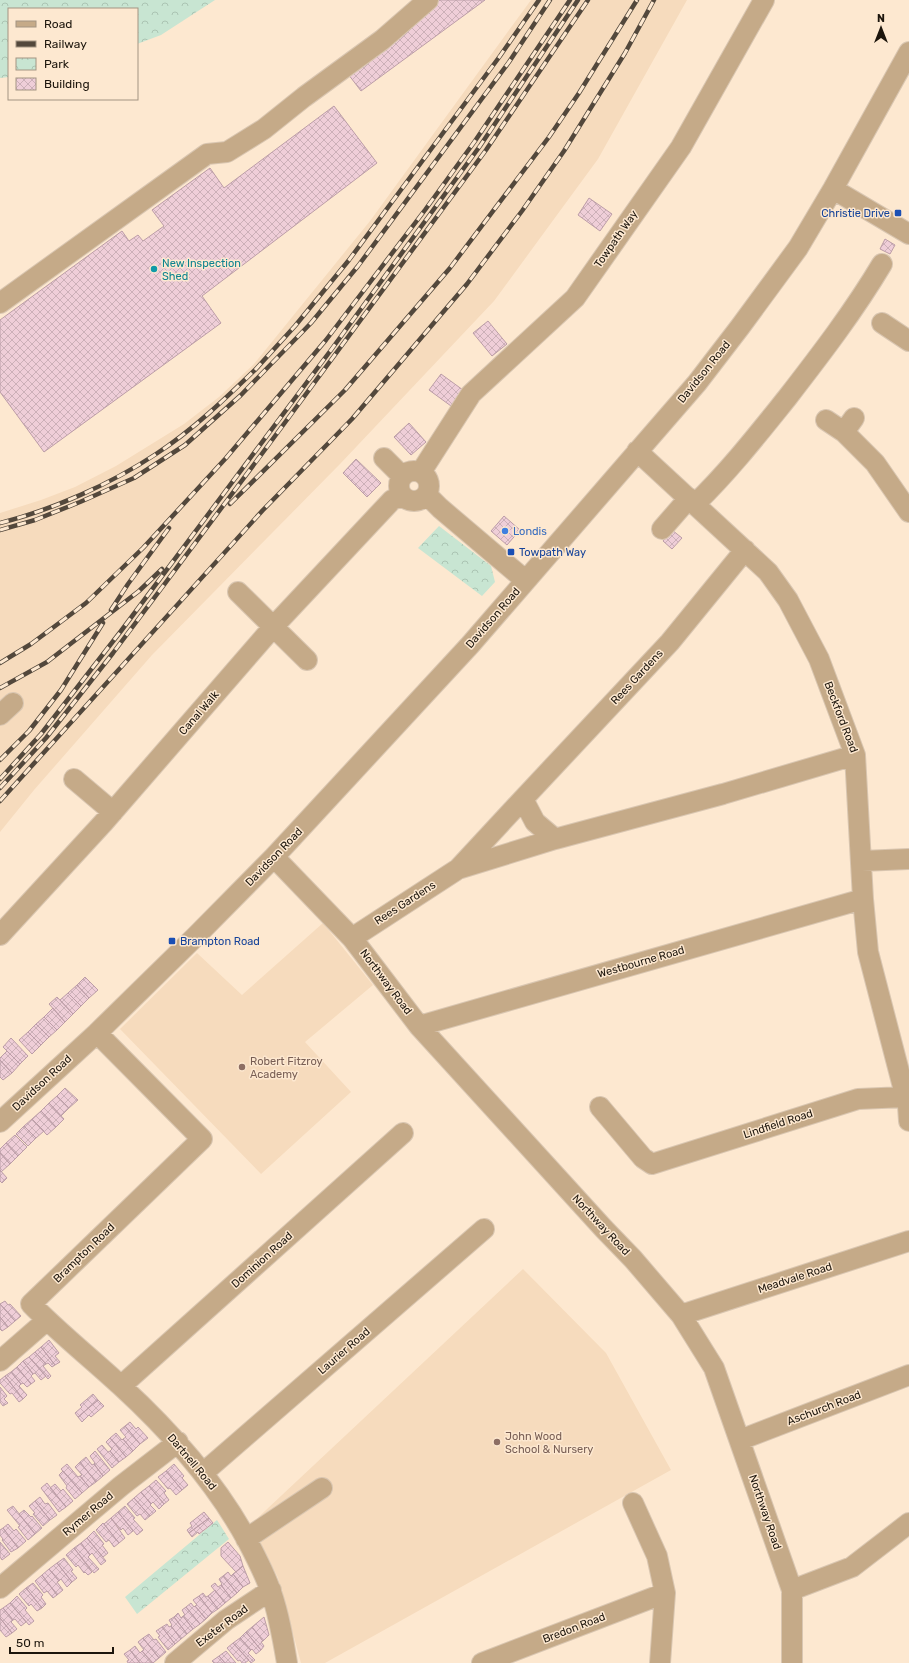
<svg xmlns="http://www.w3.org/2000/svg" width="909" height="1663" font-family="Rubik,sans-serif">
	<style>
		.built { fill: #f6dbbd }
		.park { fill: url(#park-crowns) }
		.building { fill: url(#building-cross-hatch); stroke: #bc9da7 }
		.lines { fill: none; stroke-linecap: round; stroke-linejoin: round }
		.minor-casing { stroke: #d9c6b1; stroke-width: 22 }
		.minor { stroke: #c5aa88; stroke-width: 20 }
		.rail-casing { stroke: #53483c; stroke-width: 4.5 }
		.rail { stroke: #fde8d0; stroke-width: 3; stroke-dasharray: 9; stroke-linecap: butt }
		.transit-dot { fill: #1a4fb4; stroke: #fde8d0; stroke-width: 1.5 }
		.culture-dot { fill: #0f9aa8; stroke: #fde8d0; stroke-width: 1.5 }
		.shop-dot { fill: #3f7fe0; stroke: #fde8d0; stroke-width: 1.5 }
		.education-dot { fill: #8d6e63; stroke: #fde8d0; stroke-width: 1.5 }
		.labels { text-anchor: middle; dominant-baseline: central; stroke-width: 3; stroke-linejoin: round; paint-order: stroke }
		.transit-label { font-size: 11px; fill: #164399; stroke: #fde8d0; text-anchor: start }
		.street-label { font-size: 11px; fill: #1c150c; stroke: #fde8d0 }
		.culture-label { font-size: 11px; fill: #0d838f; stroke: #fde8d0; text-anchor: start }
		.shop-label { font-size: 11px; fill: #366cbe; stroke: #fde8d0; text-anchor: start }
		.education-label { font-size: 11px; fill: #785e54; stroke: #fde8d0; text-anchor: start }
	</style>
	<defs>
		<pattern id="park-crowns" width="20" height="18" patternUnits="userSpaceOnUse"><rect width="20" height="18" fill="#c8e5d2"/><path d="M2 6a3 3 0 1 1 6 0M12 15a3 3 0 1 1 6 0" fill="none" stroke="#abc4b3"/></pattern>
		<pattern id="building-cross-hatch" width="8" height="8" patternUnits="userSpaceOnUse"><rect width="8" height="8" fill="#efced8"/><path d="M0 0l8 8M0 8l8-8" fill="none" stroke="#ccb0b8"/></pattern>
	</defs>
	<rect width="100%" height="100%" fill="#fde8d0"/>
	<path class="built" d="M531 0H687L598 159 494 301 340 464 152 655 34 790 0 832V513L41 500 75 487 116 466 184 424 219 397 254 364 370 221Z
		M323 923 373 985 305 1042 351 1092 261 1174 120 1029 197 953 242 995Z
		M523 1269 606 1353 671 1470 325 1663H301L278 1578 251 1524Z"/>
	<path class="park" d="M0 0H215L161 35 137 44V9H9V77L0 78Z
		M439 526 491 566 495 582 482 596 418 548Z
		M217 1520 229 1539 137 1614 125 1597Z"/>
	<path class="building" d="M439 0H485L361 91 345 70 382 40Z
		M334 106 377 163 202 296 221 323 44 452 0 392V320L122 231 129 241 138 235 143 241 164 226 152 210 210 168 224 188Z
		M589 198 612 214 600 231 578 215Z
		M885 239 895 245 890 254 880 249Z
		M488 321 507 344 492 356 473 333Z
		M441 374 463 390 451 406 429 390Z
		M409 423 426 442 411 455 394 437Z
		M356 459 381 483 367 497 343 473Z
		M504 516 520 530 507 545 491 531Z
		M672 530 682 538 672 549 663 541Z
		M85 977 98 990 89 998 77 985Z
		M77 985 89 998 81 1006 68 993Z
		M68 993 81 1006 73 1014 60 1000Z
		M57 997 73 1014 65 1022 49 1004Z
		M53 1008 65 1022 57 1030 44 1017Z
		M44 1017 57 1030 49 1037 36 1024Z
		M36 1024 49 1037 41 1045 28 1032Z
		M28 1032 41 1045 32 1054 19 1040Z
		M11 1038 28 1056 20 1064 3 1047Z
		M7 1051 20 1064 12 1073 0 1060V1058Z
		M0 1060 12 1073 3 1080 0 1077Z
		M65 1088 78 1100 69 1108 57 1096Z
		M57 1096 69 1108 61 1116 49 1103Z
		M49 1103 64 1119 56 1127 41 1111Z
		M41 1111 56 1127 47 1135 32 1119Z
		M32 1119 44 1131 36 1138 24 1126Z
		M24 1126 36 1138 28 1146 16 1134Z
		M15 1135 27 1147 18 1156 6 1143Z
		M6 1143 18 1156 10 1164 0 1153V1149Z
		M0 1153 10 1164 1 1172 0 1170Z
		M0 1170 7 1178 2 1183 0 1181Z
		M5 1301 8 1305 10 1304 21 1316 15 1321 0 1304Z
		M0 1304 15 1321 8 1327 0 1317Z
		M0 1317 8 1327 2 1331 0 1329Z
		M49 1340 59 1353 55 1356 60 1362 55 1365 41 1347Z
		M41 1347 55 1365 52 1367 48 1363 46 1364 35 1352Z
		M35 1352 46 1364 43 1366 51 1376 48 1379 29 1357Z
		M29 1357 46 1376 41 1380 35 1373 33 1374 23 1361Z
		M23 1361 33 1374 31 1376 35 1381 31 1384 17 1367Z
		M17 1367 31 1384 27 1387 23 1383 21 1384 11 1372Z
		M11 1372 21 1384 19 1386 27 1395 23 1399 5 1376Z
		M5 1376 23 1399 19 1402 12 1393 10 1394 0 1383V1380Z
		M0 1387 7 1396 4 1399 8 1403 3 1406 0 1402Z
		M93 1394 98 1400 78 1417 75 1413 82 1407 80 1405Z
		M98 1400 104 1406 91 1417 89 1415 82 1422 78 1417Z
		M130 1422 136 1429 138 1427 148 1438 140 1444 125 1426Z
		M125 1426 140 1444 133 1451 123 1439 126 1437 120 1430Z
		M116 1433 122 1440 123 1439 133 1451 126 1457 110 1438Z
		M110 1438 126 1457 119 1462 110 1451 112 1449 106 1442Z
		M102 1445 108 1452 110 1451 119 1462 112 1468 97 1449Z
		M95 1451 110 1470 103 1476 94 1464 95 1463 90 1456Z
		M86 1457 92 1465 94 1464 103 1476 96 1482 80 1462Z
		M80 1462 96 1482 89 1487 80 1476 82 1475 75 1467Z
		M67 1464 78 1477 80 1476 89 1487 82 1493 61 1469Z
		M174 1464 184 1476 182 1478 188 1485 182 1490 166 1471Z
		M63 1471 82 1493 75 1499 66 1488 67 1486 59 1475Z
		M166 1471 182 1490 176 1495 170 1488 168 1489 158 1477Z
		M156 1480 166 1491 164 1493 169 1500 164 1504 149 1486Z
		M47 1483 66 1507 59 1512 41 1488Z
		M55 1484 61 1491 63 1489 73 1501 66 1507 50 1488Z
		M149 1486 164 1504 159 1509 153 1502 151 1504 141 1492Z
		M141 1492 151 1504 150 1505 156 1511 150 1516 134 1498Z
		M40 1497 45 1504 48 1503 57 1515 50 1520 35 1501Z
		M134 1498 150 1516 145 1520 140 1514 137 1516 127 1504Z
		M35 1501 50 1520 43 1526 33 1514 35 1513 29 1506Z
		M13 1506 35 1534 28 1540 18 1527 20 1526 7 1510Z
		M125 1506 135 1518 133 1519 143 1530 137 1535 118 1512Z
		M24 1510 31 1517 32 1516 42 1528 35 1534 19 1514Z
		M118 1512 133 1531 128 1535 123 1528 121 1530 111 1518Z
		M204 1512 209 1518 189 1533 187 1530 192 1526 190 1523Z
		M111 1518 125 1538 119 1543 104 1524Z
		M209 1518 213 1523 199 1534 198 1532 192 1537 189 1533Z
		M103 1523 119 1543 114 1547 109 1540 106 1542 96 1530Z
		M8 1524 14 1531 16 1529 26 1541 18 1548 3 1528Z
		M3 1528 18 1548 11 1552 2 1540 3 1539 0 1535V1530Z
		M94 1531 104 1544 102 1545 108 1553 103 1557 87 1538Z
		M87 1538 106 1561 101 1565 92 1553 90 1555 81 1543Z
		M0 1542 10 1554 2 1560 0 1557Z
		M228 1542 240 1556 243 1566 236 1572 221 1556V1548Z
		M81 1543 90 1555 88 1557 99 1569 94 1573 74 1548Z
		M74 1548 92 1572 88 1575 85 1572 84 1573 78 1565 76 1567 66 1555Z
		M64 1558 73 1570 71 1571 77 1578 72 1582 57 1563Z
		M57 1563 72 1582 67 1587 61 1579 59 1581 49 1569Z
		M243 1566 250 1583 243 1587 233 1574Z
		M49 1569 59 1581 57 1582 63 1590 57 1595 42 1575Z
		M228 1572 231 1576 233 1574 243 1587 237 1593 223 1576Z
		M42 1575 57 1595 53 1598 47 1591 44 1593 35 1581Z
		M223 1576 237 1593 231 1598 221 1585 222 1584 219 1579Z
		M33 1583 43 1595 41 1597 46 1604 42 1608 26 1588Z
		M215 1583 218 1587 221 1585 231 1598 225 1603 211 1586Z
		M26 1588 42 1608 37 1611 31 1604 29 1606 19 1594Z
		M215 1590 225 1603 218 1609 208 1596Z
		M203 1593 206 1597 208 1596 218 1609 212 1613 199 1596Z
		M17 1596 27 1608 25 1610 34 1621 29 1625 10 1603Z
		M199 1596 212 1613 206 1619 195 1606 197 1605 193 1600Z
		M10 1603 26 1622 21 1626 15 1619 13 1620 3 1608Z
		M191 1603 194 1607 195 1606 206 1619 200 1624 186 1607Z
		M186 1607 200 1624 193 1629 183 1616 185 1615 182 1610Z
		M3 1608 13 1620 11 1622 17 1629 12 1633 0 1618V1610Z
		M178 1613 181 1618 183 1616 193 1629 187 1634 174 1617Z
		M174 1617 187 1634 181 1639 171 1626 172 1625 169 1620Z
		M264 1617 269 1635 263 1641 252 1627Z
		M0 1618 12 1633 6 1637 0 1630Z
		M167 1624 169 1627 171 1626 181 1639 175 1644 162 1627Z
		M162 1627 175 1644 168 1650 158 1637 160 1636 156 1631Z
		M252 1627 263 1641 261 1642 264 1646 261 1650 246 1632Z
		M246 1632 261 1650 256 1654 252 1649 251 1650 240 1638Z
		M149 1634 154 1640 156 1639 166 1652 159 1658 143 1638Z
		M143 1638 159 1658 153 1663 142 1651 144 1650 138 1642Z
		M240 1638 251 1650 248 1653 255 1660 251 1663 233 1643Z
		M233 1643 249 1660 245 1663H242L240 1660 238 1661 227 1648Z
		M135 1646 140 1653 142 1651 152 1663H140L130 1650Z
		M130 1650 140 1663H128L127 1661 129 1660 124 1654Z
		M226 1651 236 1663H225L219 1656Z
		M219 1656 225 1663H214L212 1661Z"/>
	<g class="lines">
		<defs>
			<path id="minor" d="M833 189 909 234
				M0 303 207 154 227 152 264 129 304 97 382 40 428 0
				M882 323 909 341
				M854 418 844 432 875 463 909 512
				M826 420 844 432
				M637 451 768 572 788 600 819 659 855 755 863 899 868 952 908 1106 909 1121
				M384 458 402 476
				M399 486a15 15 0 1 1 30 0a15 15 0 1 1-30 0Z
				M421 472 471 394 575 298 681 147 764 0
				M427 495 440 508 525 580
				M695 504C729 471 758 434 787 398 821 354 854 311 882 264
				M662 529 689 498
				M238 592 307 660
				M0 715 13 703
				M74 779 113 812
				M523 799 670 642 745 550
				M555 839 535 822 523 799 458 869 555 839 723 794 855 755
				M274 857 352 938 419 1026 604 1229 633 1259 681 1315 714 1368 792 1590V1663
				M862 861 909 859
				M0 935 104 822 274 626 392 500 402 496
				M352 938 458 869
				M419 1026 863 899
				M97 1033 202 1139 31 1304C59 1333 91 1358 121 1386 170 1431 215 1481 247 1540 256 1557 265 1574 271 1592 279 1615 283 1639 287 1663
				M600 1107 643 1158 652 1164 858 1099 905 1097
				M0 1122 97 1033 196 936 274 857 470 645 697 383 740 327 798 248 833 189 909 52
				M681 1315 909 1241
				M0 1361 47 1320
				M121 1386 403 1133
				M740 1440 909 1375
				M203 1473 484 1229
				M633 1503 657 1556 665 1593 660 1663
				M246 1539 322 1488
				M0 1588 121 1486 178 1442
				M792 1590 852 1567 909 1523
				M175 1663 226 1620 271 1590
				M482 1663 665 1593"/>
		</defs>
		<use href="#minor" class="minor-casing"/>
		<use href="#minor" class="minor"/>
		<defs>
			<path id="rail" d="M255 370 295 326 349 260 500 56 539 0
				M230 504 345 390 450 268 549 137 579 93 637 0
				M0 523C52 510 111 484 156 454 193 430 226 398 258 367
				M0 530 35 520 80 502 134 478 185 445 241 395 311 323 358 266 509 62 550 0
				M111 610 128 584 169 528
				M0 663 31 644 86 603 143 548 226 458 326 340 425 210 475 141 570 0
				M0 688 47 662 139 591 162 569
				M0 760 29 731 61 690 103 623
				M0 779 41 734 121 631 331 350 480 146 578 0
				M0 788 46 738 113 653 261 455 486 150 588 0
				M0 801 263 510 352 419 467 284 522 211 564 151 625 53 654 0"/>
		</defs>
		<use href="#rail" class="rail-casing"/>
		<use href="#rail" class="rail"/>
	</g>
	<g class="transit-dot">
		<rect x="894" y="209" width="8" height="8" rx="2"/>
		<rect x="507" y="548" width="8" height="8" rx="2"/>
		<rect x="168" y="937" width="8" height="8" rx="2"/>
	</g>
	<circle class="culture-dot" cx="154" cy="269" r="4"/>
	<circle class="shop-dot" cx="505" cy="531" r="4"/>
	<g class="education-dot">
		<circle cx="242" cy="1067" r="4"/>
		<circle cx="497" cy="1442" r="4"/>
	</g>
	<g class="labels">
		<g class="transit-label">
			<text x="890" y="213" text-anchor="end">Christie Drive</text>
			<text x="519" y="552">Towpath Way</text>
			<text x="180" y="941">Brampton Road</text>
		</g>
		<g class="street-label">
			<text transform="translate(616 239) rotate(-55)">Towpath Way</text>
			<text transform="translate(704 372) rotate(-51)">Davidson Road</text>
			<text transform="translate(493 618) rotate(-49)">Davidson Road</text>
			<text transform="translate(637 677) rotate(-47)">Rees Gardens</text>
			<text transform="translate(199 713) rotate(-49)">Canal Walk</text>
			<text transform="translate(841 717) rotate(69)">Beckford Road</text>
			<text transform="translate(274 857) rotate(-46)">Davidson Road</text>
			<text transform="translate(405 903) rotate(-33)">Rees Gardens</text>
			<text transform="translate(641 962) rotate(-16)">Westbourne Road</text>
			<text transform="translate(386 982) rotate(53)">Northway Road</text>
			<text transform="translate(42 1083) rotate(-43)">Davidson Road</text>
			<text transform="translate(778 1124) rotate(-18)">Lindfield Road</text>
			<text transform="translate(601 1225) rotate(47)">Northway Road</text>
			<text transform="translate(84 1253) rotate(-44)">Brampton Road</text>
			<text transform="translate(262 1260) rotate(-42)">Dominion Road</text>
			<text transform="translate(795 1278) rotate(-18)">Meadvale Road</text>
			<text transform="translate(344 1351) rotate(-41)">Laurier Road</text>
			<text transform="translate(824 1408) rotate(-21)">Aschurch Road</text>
			<text transform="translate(192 1462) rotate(50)">Dartnell Road</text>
			<text transform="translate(765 1512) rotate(71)">Northway Road</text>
			<text transform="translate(88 1514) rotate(-40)">Rymer Road</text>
			<text transform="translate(222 1626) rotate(-37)">Exeter Road</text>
			<text transform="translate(574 1628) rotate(-21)">Bredon Road</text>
		</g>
		<g class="culture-label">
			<text x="162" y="263">New Inspection<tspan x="162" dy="13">Shed</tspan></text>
		</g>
		<g class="shop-label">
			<text x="513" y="531">Londis</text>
		</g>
		<g class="education-label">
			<text x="250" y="1061">Robert Fitzroy<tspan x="250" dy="13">Academy</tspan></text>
			<text x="505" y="1436">John Wood<tspan x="505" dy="13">School &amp; Nursery</tspan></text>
		</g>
	</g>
	<rect x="8" y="8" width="130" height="92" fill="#fde8d0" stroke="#a39482"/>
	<rect x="16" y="21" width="20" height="6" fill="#c5aa88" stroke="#a39482"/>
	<text x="44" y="28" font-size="12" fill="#1c150c">Road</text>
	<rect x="16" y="41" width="20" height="6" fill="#53483c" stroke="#a39482"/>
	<text x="44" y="48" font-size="12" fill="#1c150c">Railway</text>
	<rect x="16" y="58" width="20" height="12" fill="url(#park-crowns)" stroke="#a39482"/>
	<text x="44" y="68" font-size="12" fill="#1c150c">Park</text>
	<rect x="16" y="78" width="20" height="12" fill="url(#building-cross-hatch)" stroke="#a39482"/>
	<text x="44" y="88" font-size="12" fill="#1c150c">Building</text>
	<g transform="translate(881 28)" stroke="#fde8d0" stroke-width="3" paint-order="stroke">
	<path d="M0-3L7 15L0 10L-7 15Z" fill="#1c150c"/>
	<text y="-6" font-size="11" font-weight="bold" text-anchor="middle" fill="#1c150c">N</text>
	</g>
	<path d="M10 1647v6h103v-6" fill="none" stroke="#1c150c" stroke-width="2"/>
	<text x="16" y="1647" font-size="12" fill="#1c150c" stroke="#fde8d0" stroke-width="3" paint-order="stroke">50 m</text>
</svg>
